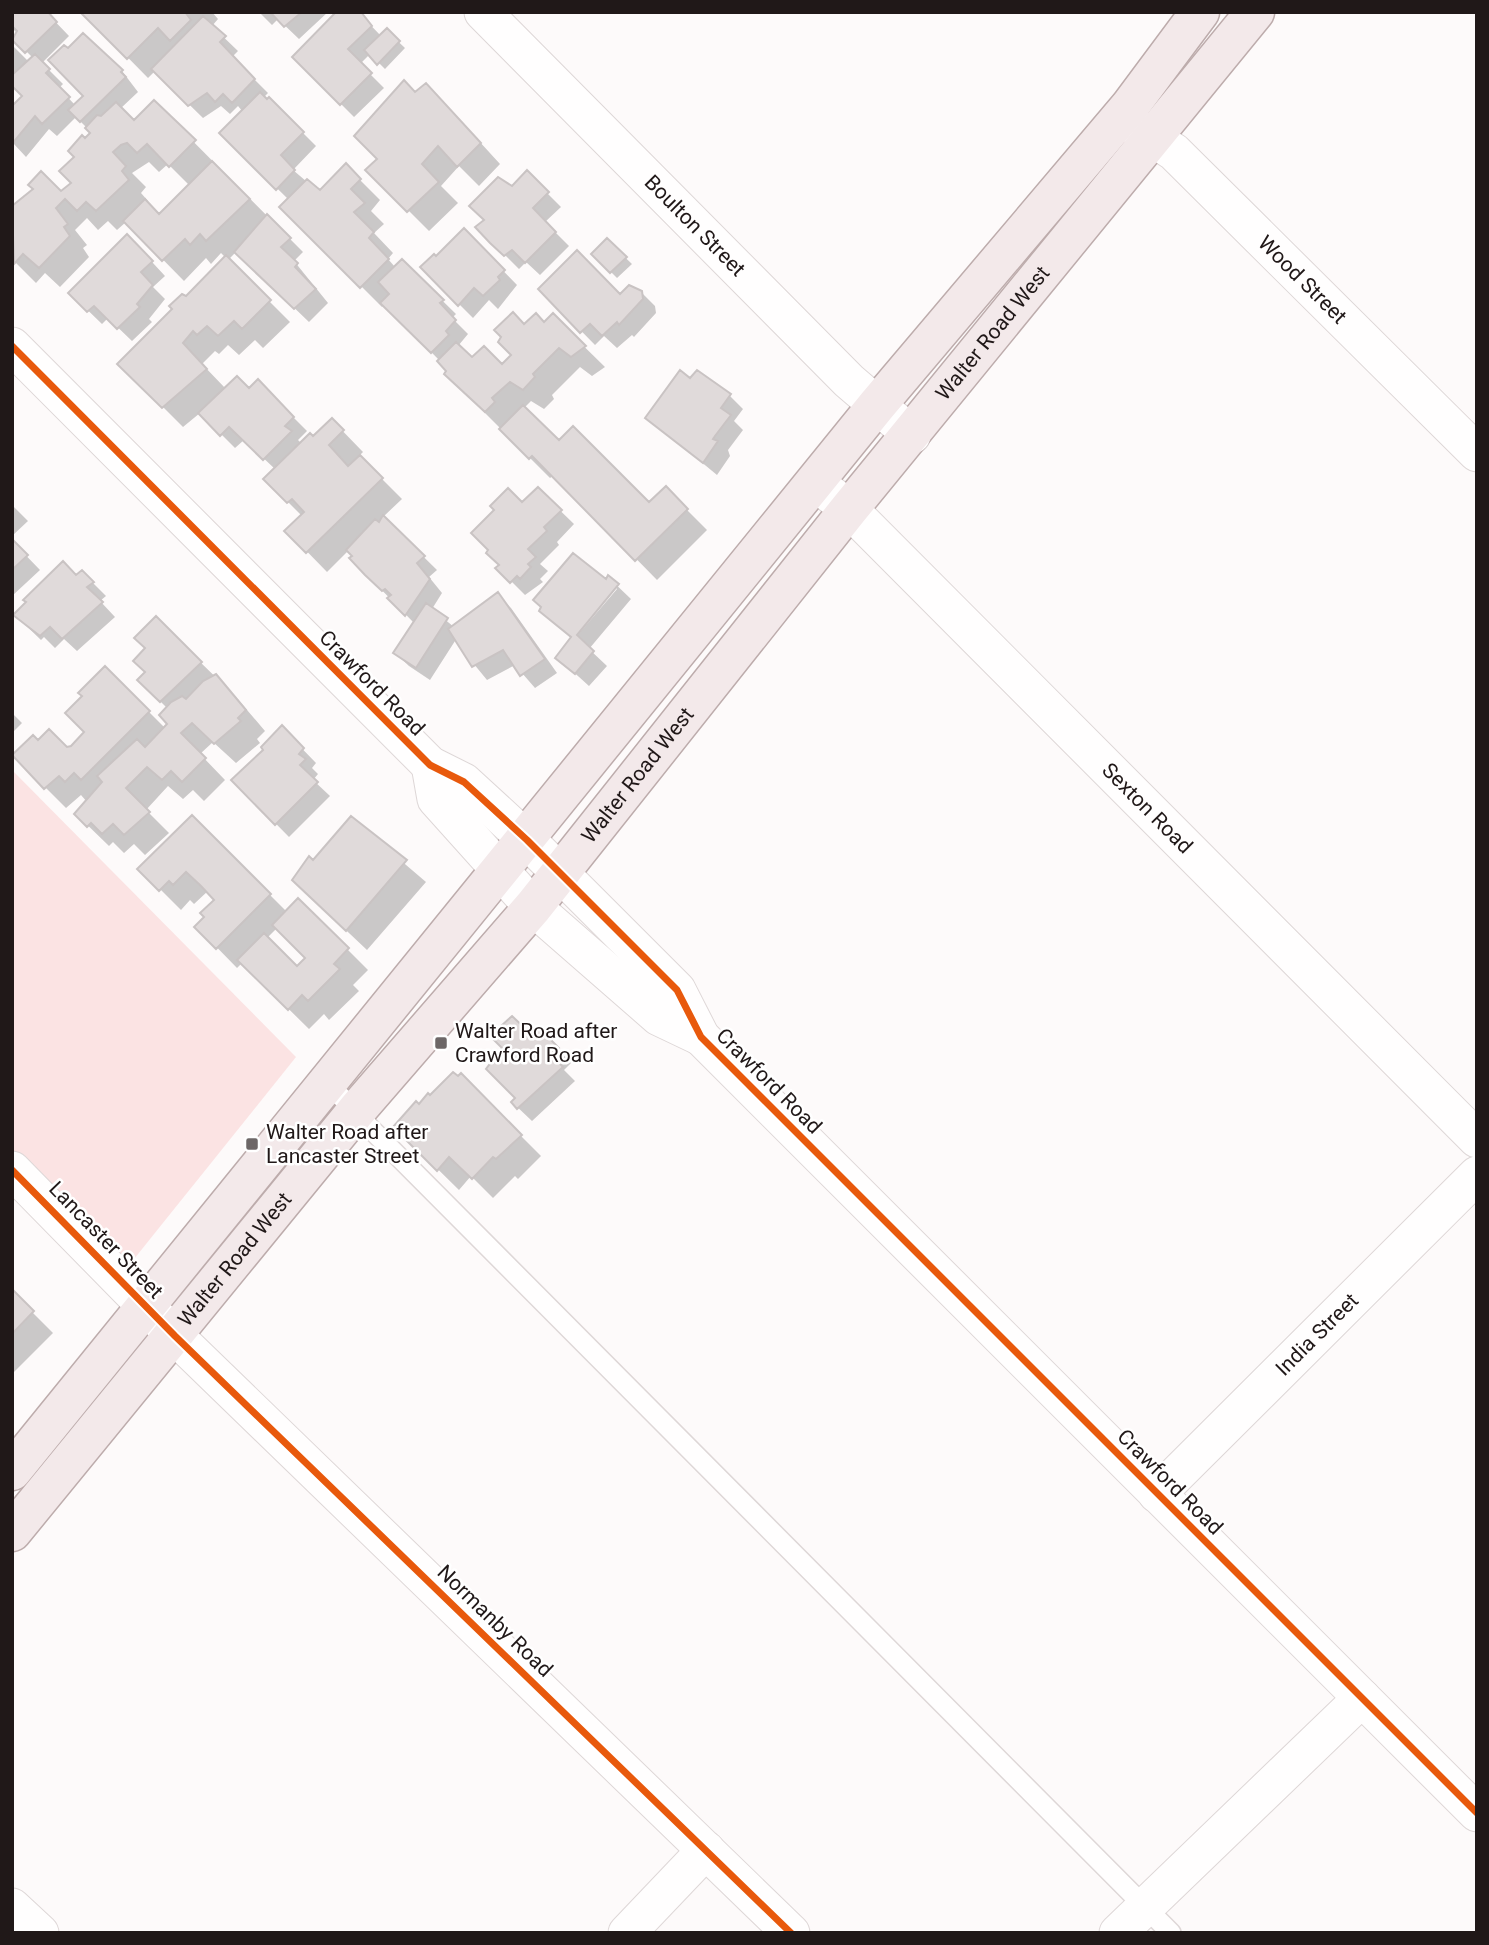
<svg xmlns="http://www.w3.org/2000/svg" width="1489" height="1945" font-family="Roboto,sans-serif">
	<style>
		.green { fill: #fbe3e3 }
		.shadow { fill: #0003; fill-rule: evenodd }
		.building { fill: #e0dada; stroke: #c9c3c3; stroke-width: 2 }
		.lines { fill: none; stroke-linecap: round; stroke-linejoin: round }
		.lane-casing { stroke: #ded7d7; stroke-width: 22 }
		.street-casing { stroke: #ded7d7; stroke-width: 39 }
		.primary-casing { stroke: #bdacac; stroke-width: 41 }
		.lane { stroke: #fffefe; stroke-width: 19 }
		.street { stroke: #fffefe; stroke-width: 37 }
		.primary { stroke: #f3e9ea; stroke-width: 38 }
		.cycleway-casing { stroke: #fff; stroke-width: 11 }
		.cycleway { stroke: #e8590c; stroke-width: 7 }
		.poi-dot { fill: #6d6767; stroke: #fff; stroke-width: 2.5 }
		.labels { text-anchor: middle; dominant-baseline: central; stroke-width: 5; stroke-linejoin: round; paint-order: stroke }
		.street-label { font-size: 21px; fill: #201818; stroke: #fff }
		.poi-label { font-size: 21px; fill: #201818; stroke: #fff; text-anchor: start }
	</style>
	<rect width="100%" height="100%" fill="#fdfafa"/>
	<path class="green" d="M12 770 296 1057 118 1279 12 1170Z"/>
	<path class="shadow" d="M12 12H46L69 36 42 63 63 84 59 88 75 105 122 71 138 92 120 109 134 122 154 102 303 252 294 261 328 303 309 322 236 252 228 260 290 322 263 348 255 340 239 355 228 345 219 354 215 351 202 364 226 389 249 391 258 382 307 431 298 440 301 443 313 438 332 420 363 452 359 456 402 499 383 517 437 570 429 577 442 593 432 609 454 627 497 595 511 608 557 673 535 688 515 665 487 680 455 641 430 680 409 666 395 653 415 624 366 574 349 550 327 572 287 531 302 516 265 479 275 469 244 440 235 448 200 413 183 427 120 364 225 257 221 253 211 264 206 258 184 281 126 222 117 230 108 221 98 230 87 218 75 230 87 245 83 248 89 257 60 287 45 273 36 283 12 259 15 243 12 240V210L61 194 74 183 76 157 92 133 76 117 57 136 49 129 26 157 13 143 12 108 25 96 12 83V45L29 62 33 58 13 38 17 33 12 28ZM149 162 159 172 168 164 190 186 159 216 146 203 148 201 141 193 146 187 132 173Z
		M83 12H212L218 19 212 26 238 51 232 57 268 93 263 98 266 101 269 99 316 146 293 170 320 193 346 166 380 200 371 211 384 224 374 233 393 253 388 259 395 267 402 261 456 314 452 318 468 334 458 346 472 360 502 366 513 355 524 326 544 324 553 316 605 367 592 376 580 367 552 395 554 399 544 409 531 401 524 408 559 442 649 505 666 489 707 530 657 580 554 475 550 478 467 395 440 361 384 304 382 307 282 207 289 200 221 133 243 112 238 106 230 114 221 106 203 118 155 71 148 78Z
		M259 12H328L299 39 278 19 272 25Z
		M358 12 381 36 387 31 405 48 385 69 370 54 360 64 384 88 354 117 294 57Z
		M446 105 500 164 479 186 459 166 441 186 458 203 429 231 368 170Z
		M527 173 561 207 545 222 569 246 540 275 526 262 519 269 492 242 486 220Z
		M464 231 517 285 498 309 489 300 473 318 422 267 436 258Z
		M607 240 632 264 617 278 593 254Z
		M141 250 165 276 153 287 165 299 149 319 152 322 132 341 108 318 102 324 70 293Z
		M540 289 620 296 641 292 655 306 656 313 634 337 632 335 617 348 604 336 595 345Z
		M690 380 729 395 743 409 734 421 743 430 728 450 730 456 717 475 648 418Z
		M538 489 574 524 557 542 559 545 540 564 548 571 540 579 543 582 525 595 498 568 522 505Z
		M12 505 28 521 12 536Z
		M12 541 40 570 12 596Z
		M82 572 106 596 100 601 115 617 77 651 64 639 55 648 44 637 41 640 15 615Z
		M609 578 631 599 589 649 607 666 589 686 558 658 617 589 615 586 571 638 541 610Z
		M156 619 236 697 265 731 257 739 260 743 236 763 213 742 200 754 225 780 204 801 193 790 183 799 168 786 146 810 169 833 145 855 134 844 124 853 113 842 109 846 76 814 87 802 81 795 66 808 14 756 38 742 67 749 86 732 84 696 105 668 165 728 170 724 167 708 139 680 147 672V648Z
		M12 713 22 723 12 733Z
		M282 728 316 763 312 768 318 774 313 780 330 796 289 837 233 780 266 750Z
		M192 817 287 912 298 900 368 970 353 985 359 991 329 1020 324 1014 309 1029 242 963 237 968 197 927 216 900 208 891 194 904 190 900 181 910 140 869ZM277 928 307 958 297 968 267 938Z
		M351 818 426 882 367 950 314 900 313 862Z
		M532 1038 553 1044 571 1063 564 1070 575 1081 532 1121 513 1103 517 1099Z
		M461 1076 541 1156 518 1179 515 1176 493 1198 471 1176 459 1190 395 1127Z
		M12 1292 53 1333 12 1374Z"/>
	<path class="building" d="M12 12H48L57 22 25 53 12 40 17 31 12 26Z
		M80 12H185L191 20 170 41 158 28 127 59Z
		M270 12H302L284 27Z
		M336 12H361L372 26 348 49 372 73 340 105 292 57Z
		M203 16 226 36 220 42 255 79 232 103 223 94 215 102 207 93 188 106 151 69Z
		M387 28 400 41 377 65 364 50Z
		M83 33 123 70 121 72 126 77 80 122 68 110 83 96 48 60 64 45 68 48Z
		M35 54 50 69 46 73 70 97 42 124 35 116 12 144V106L22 96 12 86V75Z
		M404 80 415 92 426 83 481 143 457 167 438 146 422 164 439 182 407 212 365 170 377 159 354 136Z
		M260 92 267 99 269 97 304 132 281 155 295 170 276 190 219 133Z
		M154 100 196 140 169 167 147 144 137 153 127 143 121 145 113 152 126 166 122 171 129 180 96 211 86 202 77 211 65 199 56 208 68 224 64 227 70 236 39 268 23 254 14 264 12 206 33 189 28 185 41 171 61 191 71 183 59 171 74 157 68 151 82 135 85 138 90 133 85 128 97 115 101 116 116 102 134 120Z
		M212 161 250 199 206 241 200 234 190 245 185 239 162 261 123 221 145 199 159 214Z
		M346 163 361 179 351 189 365 203 354 212 374 232 369 238 389 259 360 288 279 207 307 179 320 190Z
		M527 170 549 192 533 208 556 232 525 263 512 250 504 256 490 243 475 227 484 220 469 206 498 177 512 186Z
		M267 214 291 238 281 247 298 263 295 267 316 289 294 309 234 252Z
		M464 228 505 270 498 277 500 280 483 296 474 288 458 306 420 267 434 254 436 256Z
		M127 234 153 261 141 272 153 285 137 304 140 307 117 329 94 306 87 312 68 293Z
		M607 238 627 257 610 273 591 254Z
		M577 250 620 294 629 285 642 291 643 299 619 325 617 322 602 336 590 324 580 333 538 289Z
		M226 255 271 300 242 329 234 321 218 336 207 326 197 335 193 331 183 343 207 369 162 408 117 364 172 309 169 306 182 294 186 296Z
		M402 259 444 300 440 303 456 320 446 331 449 335 431 353 380 303 389 294 378 282Z
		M513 312 524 324 536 313 544 322 553 313 586 346 571 357 559 348 533 374 535 377 523 390 510 382 492 398 495 402 485 412 444 374 446 371 437 361 456 342 472 357 484 346 502 364 511 355 498 342 501 337 494 330Z
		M680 370 690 378 697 370 731 394 721 408 731 415 715 436 713 439 718 441 703 463 645 418Z
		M237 376 249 388 258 379 294 417 285 426 292 431 263 460 229 427 220 436 198 413Z
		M523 405 559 440 573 426 649 502 666 486 688 509 635 561 532 456 529 459 499 429Z
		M332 418 344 430 329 445 348 466 360 455 383 478 306 553 284 531 304 512 292 499 287 503 263 479 310 433 313 436Z
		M538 487 562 510 544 527 547 531 528 549 536 557 528 564 531 567 520 579 517 576 510 583 495 568 499 565 486 553 488 550 471 533 494 510 490 506 508 488 522 502Z
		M383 515 425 556 417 563 430 579 405 616 387 598 391 595 385 589 382 591 365 575 349 558 352 556 346 550 375 519 379 522Z
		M12 539 28 555 12 570Z
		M573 553 606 579 608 575 619 584 577 635 594 651 575 674 555 658 571 637 539 611 541 607 533 600Z
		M63 561 76 575 82 570 94 582 87 587 103 602 62 639 50 627 40 636 13 615 26 602 23 600Z
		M498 592 545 659 520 676 503 650 472 667 448 629Z
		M426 603 448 618 416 668 393 653Z
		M156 616 202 662 160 702 137 680 145 672 133 661 145 648 134 638Z
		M105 666 150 711 81 780 74 773 65 782 59 776 44 789 12 755 33 735 38 740 49 729 67 747 71 746 84 732 65 713 82 696 78 693Z
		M216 674 246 710 238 718 241 721 214 744 192 723 181 733 206 758 182 782 171 771 162 780 147 767 126 788 150 812 124 835 113 824 102 834 91 823 87 827 74 814 102 782 97 776 137 739 145 747 167 724 159 715 171 702 182 696 186 699 203 681Z
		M282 725 304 748 299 754 306 759 300 765 318 782 275 825 231 780 263 750 261 747Z
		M192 815 271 894 216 949 194 927 204 917 200 913 214 900 201 886 186 872 173 885 169 881 159 891 137 869Z
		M351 816 407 860 346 931 292 880 309 856 313 860Z
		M298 898 349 948 334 964 340 969 308 1001 302 995 288 1010 237 960 264 933 297 966 305 958 272 925Z
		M512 1016 532 1035 539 1028 559 1048 552 1056 563 1067 517 1109 511 1102 515 1098 486 1069 502 1048 490 1036Z
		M453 1072 458 1076 461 1073 522 1135 496 1159 493 1157 472 1179 449 1157 437 1171 393 1127 416 1101 419 1104 428 1093 430 1095Z
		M12 1289 34 1311 12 1334Z"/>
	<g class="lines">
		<defs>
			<path id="lane" d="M328 1086 357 1110 369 1127 1171 1933"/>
			<g id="street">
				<path id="s1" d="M483 12 849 381 912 435"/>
				<path id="s2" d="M1128 122 1174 152 1477 453"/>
				<path d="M12 346 430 765 464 782 527 840 677 990 701 1037 1477 1813"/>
				<path id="s3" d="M815 482 849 509 1477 1139"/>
				<path d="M430 765 436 799 533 907 659 1017 701 1037"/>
				<path d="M12 1170 175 1336 791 1933"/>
				<path id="s4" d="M1157 1494 1477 1175"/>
				<path d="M12 1907 40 1933"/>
				<path d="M627 1933 706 1850"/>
				<path d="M1118 1933 1362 1698"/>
			</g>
			<g id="primary">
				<path d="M12 1471 877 405 1130 106 1200 12"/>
				<path id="s5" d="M12 1532 357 1110 533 907 849 509 1255 12"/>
			</g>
		</defs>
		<use href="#lane" class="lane-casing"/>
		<use href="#street" class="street-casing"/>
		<use href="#primary" class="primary-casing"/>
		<use href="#lane" class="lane"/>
		<use href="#street" class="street"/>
		<use href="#primary" class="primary"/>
		<defs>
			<path id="cycleway" d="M12 346 430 765 464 782 527 840 677 990 701 1037 1477 1813
				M12 1170 175 1336 791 1933"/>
		</defs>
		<use href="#cycleway" class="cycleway-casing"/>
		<use href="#cycleway" class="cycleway"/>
	</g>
	<g class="poi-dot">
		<rect x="434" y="1036" width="14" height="14" rx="3.5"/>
		<rect x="245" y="1137" width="14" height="14" rx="3.5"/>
	</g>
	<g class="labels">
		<g class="street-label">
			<text stroke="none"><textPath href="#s1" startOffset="301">Boulton Street</textPath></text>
			<text stroke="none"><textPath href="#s2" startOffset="236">Wood Street</textPath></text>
			<text stroke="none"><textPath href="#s5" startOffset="1549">Walter Road West</textPath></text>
			<text transform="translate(372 683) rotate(45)">Crawford Road</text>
			<text stroke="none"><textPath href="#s5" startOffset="982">Walter Road West</textPath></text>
			<text stroke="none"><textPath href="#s3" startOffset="466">Sexton Road</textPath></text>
			<text transform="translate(769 1081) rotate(45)">Crawford Road</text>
			<text transform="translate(106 1240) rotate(46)">Lancaster Street</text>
			<text stroke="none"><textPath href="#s5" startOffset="352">Walter Road West</textPath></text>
			<text stroke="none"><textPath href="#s4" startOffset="226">India Street</textPath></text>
			<text transform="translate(1170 1482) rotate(45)">Crawford Road</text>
			<text transform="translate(495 1621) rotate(44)">Normanby Road</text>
		</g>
		<g class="poi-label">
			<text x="455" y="1031">Walter Road after<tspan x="455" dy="24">Crawford Road</tspan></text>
			<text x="266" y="1132">Walter Road after<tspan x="266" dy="24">Lancaster Street</tspan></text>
		</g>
	</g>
	<rect width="1489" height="1945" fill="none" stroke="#201818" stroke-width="28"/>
</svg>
